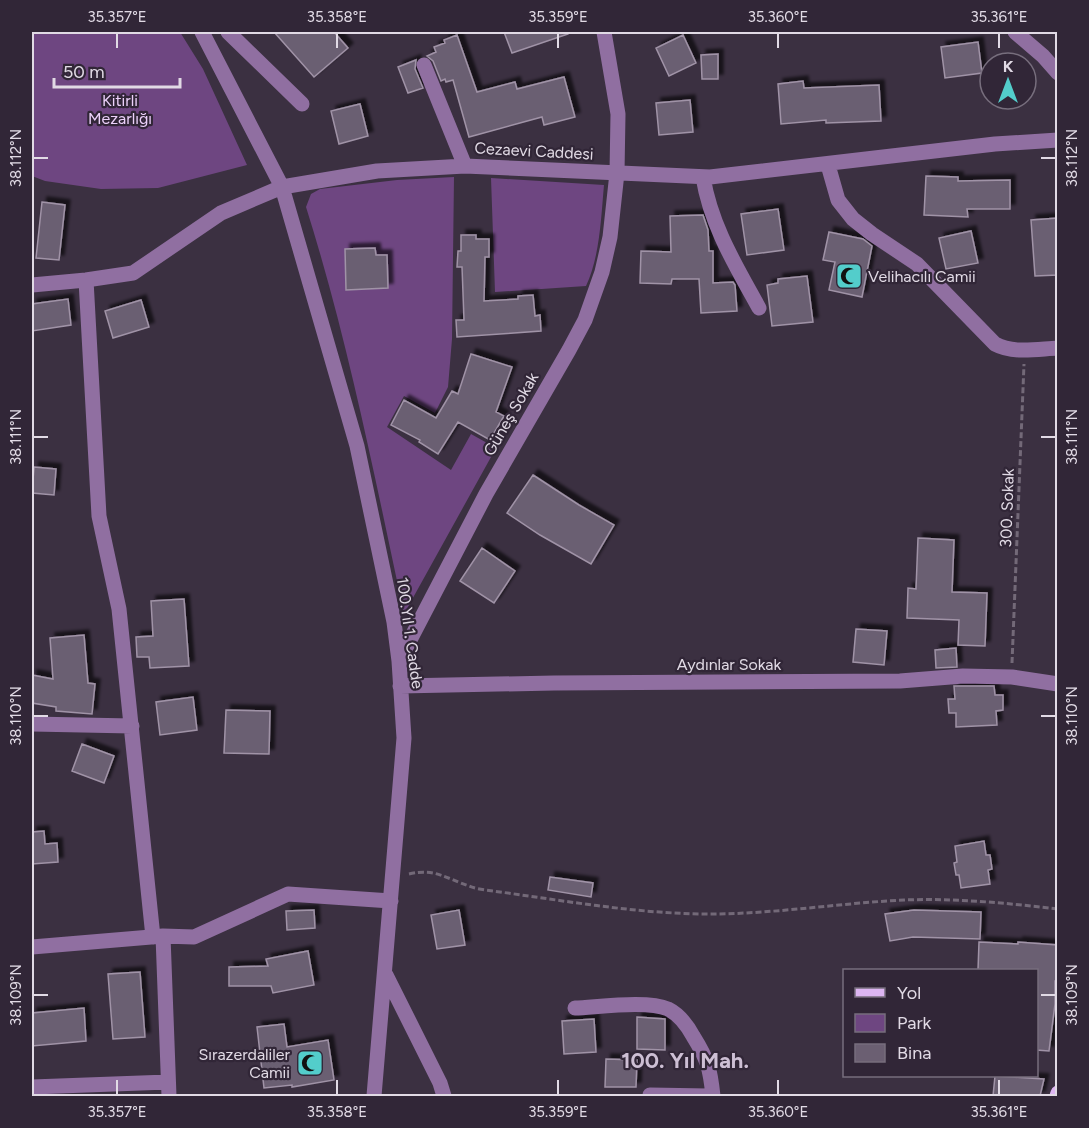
<svg xmlns="http://www.w3.org/2000/svg" width="1089" height="1128" font-family="Figtree,sans-serif">
	<style>
		.green { fill: #6e4681 }
		.building { fill: #6b5f72; stroke: #a093a7; stroke-width: 1.5; filter: url(#shadow) }
		.lines { fill: none; stroke-linecap: round; stroke-linejoin: round }
		.path { stroke: #736978; stroke-width: 3; stroke-dasharray: 6 3; stroke-linecap: butt }
		.minor { stroke: #906fa1; stroke-width: 15 }
		.major { stroke: #ddb5f2; stroke-width: 15 }
		.ticks { fill: none; stroke: #e1dae5; stroke-width: 2 }
		.labels { text-anchor: middle; dominant-baseline: central; stroke-width: 4.5; stroke-linejoin: round; paint-order: stroke }
		.park-label { font-size: 16px; fill: #ecd1fa; stroke: #312637 }
		.street-label { font-size: 16px; fill: #e1dae5; stroke: #312637 }
		.poi-label { font-size: 16px; fill: #e1dae5; stroke: #312637; text-anchor: start }
		.district-label { font-size: 22px; font-weight: bold; fill: #cdbfd4; stroke: #312637 }
		.neatline { fill: none; stroke: #e1dae5; stroke-width: 2 }
		.ticks-label { font-size: 15px; text-anchor: middle; fill: #e1dae5 }
	</style>
	<defs>
		<filter id="shadow"><feDropShadow dx="5" dy="-5" stdDeviation="1.5" flood-color="#0009"/></filter>
	</defs>
	<rect width="100%" height="100%" fill="#3b3041"/>
	<path class="green" d="M32 32H180L203 69 247 165 158 188 101 189 45 181 32 176Z
		M454 177 452 339 448 387 435 413 404 396 387 427 451 470 471 434 496 448 404 614C375 478 348 340 306 207L311 194 320 189 397 180Z
		M491 178 604 185C601 218 600 256 586 286L495 292Z"/>
	<path class="building" d="M274 32H334L348 48 314 77Z
		M504 32H568V34L512 53Z
		M457 35 477 92 515 82 517 89 564 77 575 117 544 125 542 117 469 137 453 80 446 82 445 79 441 81 433 61 427 56 436 52 434 47 445 43 444 40Z
		M683 35 696 63 669 76 656 48Z
		M978 42 982 73 945 78 941 47Z
		M718 54V79H702L701 55Z
		M416 60 415 69 423 88 408 93 398 67Z
		M803 81 804 88 879 85 881 121 826 123V120L781 124 778 84Z
		M690 100 693 132 659 135 656 103Z
		M360 104 368 136 339 144 331 111Z
		M926 176 958 177V181L1010 180V209H967L968 217 924 215Z
		M42 202 65 205 59 260 36 258Z
		M778 209 784 250 747 255 741 214Z
		M703 215 708 230 709 251H713V283L733 282 735 285 737 311 701 313 699 279H672L671 284 640 283 641 251 671 252 670 216Z
		M1058 218V275L1035 276 1031 220Z
		M971 231 978 263 946 269 939 238Z
		M829 232 863 239 872 246 862 297 829 290 835 262 823 260Z
		M461 235H476V239H489V257H485L484 301 518 299V296L533 295 535 316 540 315 541 331 457 337 456 320H464L462 267H457L458 251H461Z
		M375 248 376 255H387L388 288 346 290 345 249Z
		M807 276 813 322 772 326 767 285 778 283V279Z
		M68 299 71 325 32 331V304Z
		M141 300 149 327 113 338 105 311Z
		M471 354 512 367 496 412 504 416 490 440 458 422 438 454 419 442 420 440 391 425 404 400 436 418 452 391 458 394Z
		M34 467 56 469 54 495 32 493Z
		M533 475 579 505 614 525 591 564 540 535 507 513Z
		M918 538 954 540 952 592 987 593 985 646 958 645 959 620 907 618 908 588 916 589Z
		M482 548 515 571 494 603 460 581Z
		M184 599 189 666 150 668 149 657H137L136 637 153 636 151 601Z
		M856 629 887 631 884 665 853 662Z
		M84 635 88 683 95 684 92 714 56 711V707L32 703V675L53 679 50 638Z
		M956 648 957 667 936 668 935 650Z
		M954 686H994L995 695H1003V710L996 711 997 725 956 727V713H949L948 699H955Z
		M193 697 197 730 160 735 156 702Z
		M226 710 270 711 269 754 224 753Z
		M82 744 114 756 104 783 72 771Z
		M44 831 45 844 57 843 58 862 32 864V832Z
		M984 841 986 855H990L992 869 988 870 990 884 961 888 959 875H956L954 863 957 862 955 846Z
		M550 877 593 883 591 897 548 890Z
		M314 910 315 928 287 930 286 911Z
		M459 910 465 945 437 949 431 915Z
		M914 910 981 912 980 939 913 937 890 941 885 914Z
		M979 942 1018 944V942L1058 945V981H1055V1004L1049 1051 1036 1050V970H978Z
		M308 951 314 985 273 993 271 986H229V967L268 966 266 959Z
		M140 972 145 1037 113 1039 108 974Z
		M84 1008 86 1041 32 1046V1013Z
		M637 1017 665 1019V1050L637 1049Z
		M594 1019 596 1052 564 1054 562 1021Z
		M284 1024 287 1047 328 1040 334 1080 292 1087V1085L264 1088 257 1027Z
		M606 1059 637 1060 636 1087H605Z
		M995 1076 1044 1079 1040 1096H993Z"/>
	<g class="lines">
		<path class="path" d="M1012 663 1024 364
			M409 874C435 868 445 878 469 886 476 889 485 890 493 891 567 901 643 915 718 914 780 913 842 903 904 900 955 898 1006 903 1058 909"/>
		<path class="minor" d="M202 32 282 187 357 446 394 622 399 661 404 738 374 1096
			M228 32 302 104
			M1015 32 1043 56 1058 73
			M424 65 465 166
			M828 165 838 200 853 219 872 234 917 264 995 344C1014 354 1037 349 1058 348
			M703 177C711 226 736 266 759 308
			M86 280 99 516 119 609 153 937
			M32 285 86 280 133 273 221 213 282 187 377 171 465 166 710 177 995 144 1058 140
			M399 661 486 494 569 350 585 320 602 272 610 237 617 173 618 114 604 32
			M400 686 554 683 900 681 963 676 1012 677 1058 684
			M32 724 132 726
			M163 936 169 1096
			M32 947 163 936 194 937 288 894 391 901
			M386 975 440 1083 444 1096
			M575 1008C599 1007 648 1000 668 1009 680 1015 687 1025 693 1036 708 1060 710 1068 713 1096
			M32 1087 168 1082
			M650 1095 708 1096"/>
		<path class="major" d="M1057 1096 1058 1093"/>
	</g>
	<path class="ticks" d="M117 33V48M337 33V48M558 33V48M778 33V48M999 33V48M33 158H48M1041 158H1056M33 437H48M1041 437H1056M33 716H48M1041 716H1056M33 995H48M1041 995H1056M117 1080V1095M337 1080V1095M558 1080V1095M778 1080V1095M999 1080V1095"/>
	<defs>
		<symbol id="mosque-square" viewBox="-11 -11 22 22"><rect x="-9" y="-9" width="18" height="18" rx="4" fill="#53cdcb" stroke="#312637"/><path d="M3.5-4.9A6 6 0 1 0 3.5 4.9A5 5 0 1 1 3.5-4.9Z" fill="#111"/></symbol>
	</defs>
	<g fill-rule="evenodd">
		<use href="#mosque-square" x="834" y="261" width="30" height="30"/>
		<use href="#mosque-square" x="295" y="1048" width="30" height="30"/>
	</g>
	<g class="labels">
		<g class="park-label">
			<text x="120" y="100">Kitirli<tspan x="120" dy="18">Mezarlığı</tspan></text>
		</g>
		<g class="street-label">
			<text transform="translate(534 151) rotate(3)">Cezaevi Caddesi</text>
			<text transform="translate(511 414) rotate(-60)">Güneş Sokak</text>
			<text transform="translate(1007 508) rotate(-88)">300. Sokak</text>
			<text transform="translate(410 633) rotate(82)">100.Yıl 1. Cadde</text>
			<text x="729" y="664">Aydınlar Sokak</text>
		</g>
		<g class="poi-label">
			<text x="868" y="276">Velihacılı Camii</text>
			<text x="290" y="1054" text-anchor="end">Sırazerdaliler<tspan x="290" dy="18">Camii</tspan></text>
		</g>
		<g class="district-label">
			<text x="685" y="1060">100. Yıl Mah.</text>
		</g>
	</g>
	<rect width="1089" height="1128" fill="none" stroke="#312637" stroke-width="66"/>
	<rect x="843" y="969" width="195" height="108" fill="#312637" stroke="#776e7d" stroke-width="1.5"/>
	<rect x="855" y="988" width="30" height="9" fill="#ddb5f2" stroke="#776e7d" stroke-width="1.5"/>
	<text x="897" y="999" font-size="18" fill="#e1dae5">Yol</text>
	<rect x="855" y="1014" width="30" height="18" fill="#6e4681" stroke="#776e7d" stroke-width="1.5"/>
	<text x="897" y="1029" font-size="18" fill="#e1dae5">Park</text>
	<rect x="855" y="1044" width="30" height="18" fill="#6b5f72" stroke="#776e7d" stroke-width="1.5"/>
	<text x="897" y="1059" font-size="18" fill="#e1dae5">Bina</text>
	<g transform="translate(1008 81)"><circle r="28" fill="#312637" stroke="#776e7d" stroke-width="1.5"/>
	<path d="M0-4.5L10 22L0 15L-10 22Z" fill="#53cdcb"/>
	<text y="-9" font-size="16" font-weight="bold" text-anchor="middle" fill="#e1dae5">K</text>
	</g>
	<path d="M54 78v9h126v-9" fill="none" stroke="#e1dae5" stroke-width="3"/>
	<text x="63" y="78" font-size="18" fill="#e1dae5" stroke="#312637" stroke-width="4.5" paint-order="stroke">50 m</text>
	<rect x="33" y="33" width="1023" height="1062" class="neatline"/>
	<g class="ticks-label">
		<text x="117" y="22">35.357°E</text>
		<text x="337" y="22">35.358°E</text>
		<text x="558" y="22">35.359°E</text>
		<text x="778" y="22">35.360°E</text>
		<text x="999" y="22">35.361°E</text>
		<text transform="translate(16 158) rotate(-90)" y="5">38.112°N</text>
		<text transform="translate(1072 158) rotate(-90)" y="5">38.112°N</text>
		<text transform="translate(16 437) rotate(-90)" y="5">38.111°N</text>
		<text transform="translate(1072 437) rotate(-90)" y="5">38.111°N</text>
		<text transform="translate(16 716) rotate(-90)" y="5">38.110°N</text>
		<text transform="translate(1072 716) rotate(-90)" y="5">38.110°N</text>
		<text transform="translate(16 995) rotate(-90)" y="5">38.109°N</text>
		<text transform="translate(1072 995) rotate(-90)" y="5">38.109°N</text>
		<text x="117" y="1117">35.357°E</text>
		<text x="337" y="1117">35.358°E</text>
		<text x="558" y="1117">35.359°E</text>
		<text x="778" y="1117">35.360°E</text>
		<text x="999" y="1117">35.361°E</text>
	</g>
</svg>
